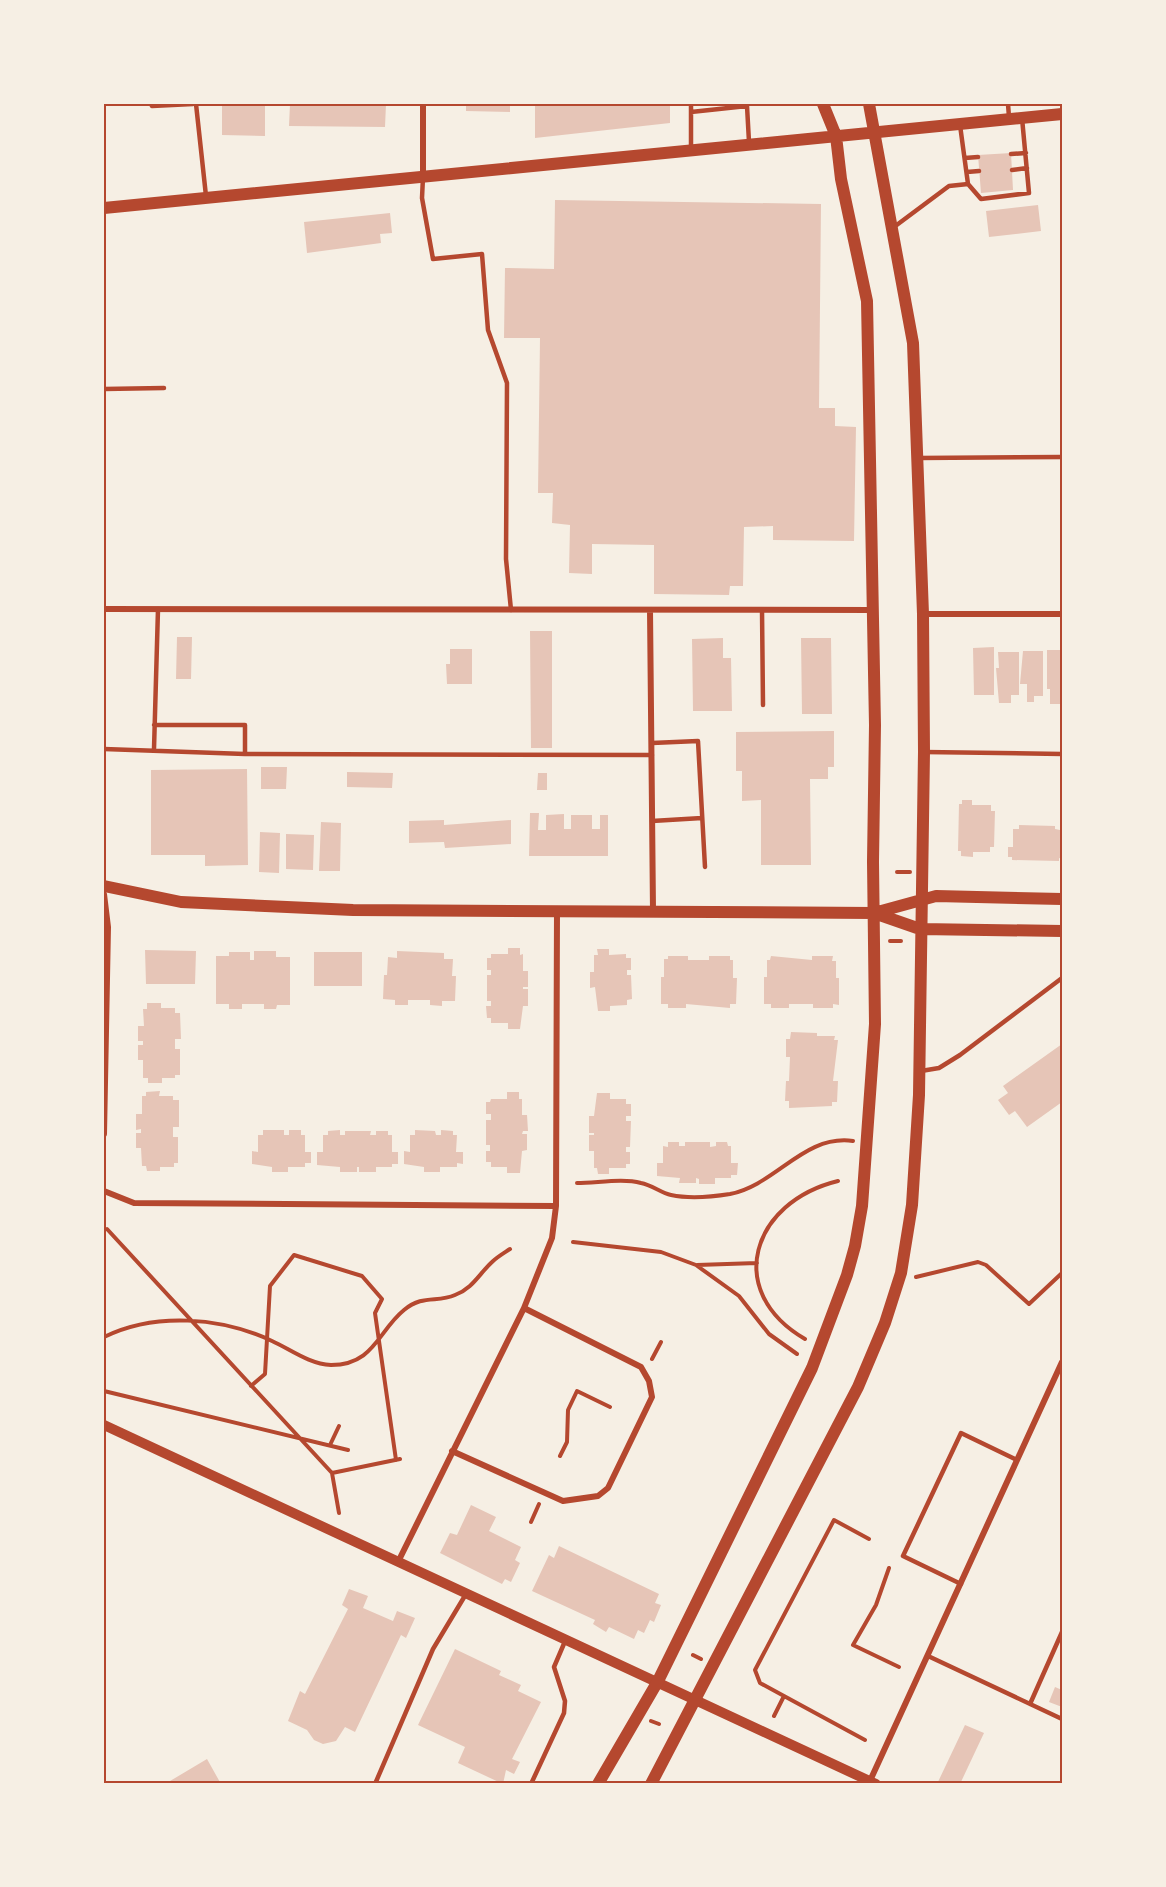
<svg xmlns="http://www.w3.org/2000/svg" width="1166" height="1887" font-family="Barlow,sans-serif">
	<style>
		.building { fill: #e6c5b7 }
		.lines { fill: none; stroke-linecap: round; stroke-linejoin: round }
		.path { stroke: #b5482f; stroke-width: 4 }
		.service { stroke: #b5482f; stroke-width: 4.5 }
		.minor { stroke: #b5482f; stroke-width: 6 }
		.tertiary { stroke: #b5482f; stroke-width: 10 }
		.secondary { stroke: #b5482f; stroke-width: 12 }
		.neatline { fill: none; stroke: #b5482f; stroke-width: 2 }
	</style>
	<rect width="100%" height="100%" fill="#f6efe4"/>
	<path class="building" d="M222 104H265V136L222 135Z
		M290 104H386L385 127 289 126Z
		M466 104H510V112L466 111Z
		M535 104H670V123L535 138Z
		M1011 153 1013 190 981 193 978 155Z
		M555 200 821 204 819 408H835V426L856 427 854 541 773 540V526L744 527 743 586H730L729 595 654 594V545L592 544V574L569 573 570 525 552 523 553 493H538L540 338H504L505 268 554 269Z
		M1038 205 1041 231 989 237 986 211Z
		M390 213 392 233 380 234 381 243 307 253 304 222Z
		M530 631H552V748H531Z
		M177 637H192L191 679H176Z
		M723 638V658H731L732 711H693L692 639Z
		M801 638H831L832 714H802Z
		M994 647V695H974L973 648Z
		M450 649H472V684H447L446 664H450Z
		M1047 650H1062V704H1050V689H1047Z
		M1023 651H1043V696H1034V702H1027V684H1020Z
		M998 652H1019V695H1011V703H999L996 668H999Z
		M834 731V767H828V779H810L811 865H761V800L742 801V771H736V732Z
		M261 767H287L286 789H261Z
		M247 769 248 865 205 866V855H151V770Z
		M347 772 393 773 392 788 347 787Z
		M538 773H547V790H537Z
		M962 800H972V805H991V811H995L994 847H990V852H973V857L961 856V851H958L959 804H962Z
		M530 813H539L538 830H546V815L564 814V829H571V815H592V829H600V815H608V856H529Z
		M444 820V825L511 820V844L445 848 444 842 409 843V821Z
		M321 822 341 823 340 871H319Z
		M1019 825 1055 826V829L1060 830 1062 859 1059 858V861L1012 860V857H1008V847H1013V829H1019Z
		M260 832 280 833 279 873 259 872Z
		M286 834 314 835 313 870 286 869Z
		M508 948H520V955L523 954V971H528V987H523V989H528V1006H523L520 1029H508V1023H491V1018H487L486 1006H491V1001H487V975H491V970H487V958H491V954H508Z
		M597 949H609V955L626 954V958H631V970H627V975H631L632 999 627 1000V1005L610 1006V1011H598L595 987 590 988V972H594V955H598Z
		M145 950 196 951 195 984H146Z
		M254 951H276V957H290V1005H277L276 1009H264V1004H242V1009H229V1004H216V956H229V952H250V960H254Z
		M397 951 444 953V959H453L452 976H456L455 1001H442V1006L430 1005V1000H408V1005H395V1000L383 999 384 975H387L388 957 397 958Z
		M314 952H362V986H314Z
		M668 956H688V960H709V956H730V960H733V978H737L736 1004H730V1008L686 1004V1008H668V1004H661V977H664V959H668Z
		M771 956 812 960V956H833L832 961H836V978H839V1005L833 1004V1008H813V1004H789V1008H771V1004H764V977H767V960H770Z
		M147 1003H161V1008H175V1013H180L181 1039H175V1049H180V1075H175V1078H162V1083H148V1078H143V1060H138V1045H143V1041H138V1026H144L143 1009H147Z
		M791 1032 817 1033V1036H835L834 1040H838L833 1081H838L837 1102H832V1106L789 1108V1101H785L786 1081H789L790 1057H786V1039H790Z
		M1062 1044V1102L1027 1127 1015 1111 1009 1115 998 1100 1008 1093 1003 1086Z
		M160 1091 159 1096H173V1100H179V1127H173V1137H178V1163H174V1167H160V1171H147L146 1166H142L141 1148H136V1133H141V1129L136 1130V1114H142V1096H146V1092Z
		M507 1092H519V1099H522V1115H527L528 1131H523L522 1134H527V1150L522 1151 520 1173H507V1167H491V1162H486V1151H490V1145H486V1120H491V1114H486V1102H490L491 1099H507Z
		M597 1093H610V1099H626V1104H631V1116H626V1121H631L630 1147H626V1152H630V1164H626V1168H609V1174H598L597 1168H594V1151H589V1135H594V1133H589V1116H594Z
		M263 1130H284V1135H289V1130H301V1135H305V1152H311V1163H305V1167H288V1172H272V1167L252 1164V1151L258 1152V1135H263Z
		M340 1130V1135H345V1131H371L370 1135H376V1131H388V1135H392V1152H398V1164H392V1167H376V1172H359V1167H357V1172H340V1167L317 1165V1152H323V1135H328V1131Z
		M415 1130 435 1131 436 1135H441V1130L453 1131V1135H457L456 1152H463V1164L457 1163V1167H440V1172H424V1167L404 1164V1151L410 1152V1135H415Z
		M668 1142H679V1146H685V1142H710V1147L716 1146V1142H727L728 1146H731V1163H738L737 1175H731V1178H715V1184H699V1179L696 1178V1183H679L680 1178 657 1176V1163H663V1146L668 1147Z
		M471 1505 496 1517 489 1531 521 1547 515 1560 520 1563 511 1582 505 1579 502 1584 440 1553 450 1533 457 1535Z
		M559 1546 659 1594 655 1603 661 1605 654 1622 650 1620 644 1633 638 1630 634 1639 609 1627 606 1632 593 1624 595 1620 532 1591 549 1555 554 1558Z
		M349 1589 368 1596 363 1608 393 1621 397 1611 415 1618 406 1638 401 1635 355 1732 345 1727 336 1741 323 1744 314 1740 307 1730 288 1721 300 1691 305 1694 348 1609 342 1605Z
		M455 1649 501 1671 499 1675 521 1685 518 1691 541 1702 512 1759 520 1762 514 1774 506 1770 503 1784 458 1763 465 1747 418 1725Z
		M1055 1687 1062 1690V1707L1049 1702Z
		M965 1725 984 1733 960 1784H937Z
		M207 1759 221 1784H165Z"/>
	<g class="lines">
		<path class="path" d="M897 872H910
			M890 941H901
			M577 1183C597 1183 623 1178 641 1183 652 1185 661 1193 671 1195 690 1199 711 1197 730 1194 776 1185 804 1134 853 1141
			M107 1229 332 1473 339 1513
			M573 1242 661 1252 696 1265 739 1296 769 1334 797 1354
			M697 1265 757 1263
			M916 1277 978 1262 986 1265 1029 1304 1062 1273
			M104 1337C155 1312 221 1317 272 1341 290 1349 309 1364 331 1365 374 1365 378 1331 404 1310 423 1294 437 1303 455 1295 473 1288 479 1274 492 1262 497 1257 504 1253 510 1249
			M805 1339C723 1291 752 1202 838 1181
			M652 1359 661 1342
			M251 1386 265 1374 270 1286 294 1255 362 1276 382 1299 375 1313 396 1460
			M104 1391 348 1450
			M330 1445 339 1426
			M560 1456 567 1442 568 1410 577 1391 610 1407
			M332 1473 400 1459
			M531 1522 539 1504
			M889 1568 876 1605 853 1645 899 1667
			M693 1655 701 1659
			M784 1696 760 1683 755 1670 834 1520 869 1539
			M774 1716 784 1696 865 1740
			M651 1721 659 1724"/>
		<path class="service" d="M151 104 152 106 193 104
			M196 104 206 196
			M1008 104 1009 117
			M747 106 749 142
			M691 112 747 106
			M691 149V104
			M1011 154 1026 153
			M965 158 978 157
			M1012 170 1027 168
			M967 172 979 171
			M423 177 422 198 433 259 482 254 488 330 507 383 506 559 511 610
			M968 184 981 199 1029 193 1022 118
			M894 227 949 186 968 184 960 125
			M104 389 164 388
			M919 458 1062 457
			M762 610 763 705
			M154 725H245V754
			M652 743 698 741 705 867
			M104 749 245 754 652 755
			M154 749 158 609
			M924 752 1062 754
			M652 821 702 818
			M921 1071 939 1068 960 1055 1062 978
			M961 1584 903 1556 961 1433 1017 1460
			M928 1656 1062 1719
			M1030 1704 1062 1632
			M375 1784 433 1649 466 1594
			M531 1784 564 1713 565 1701 554 1667 566 1639"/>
		<path class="minor" d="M423 104V177
			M104 609 873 610
			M650 610 653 910
			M923 614H1062
			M104 894 108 927 104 1134
			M104 1191 134 1203 556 1206
			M452 1451 563 1501 598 1496 608 1488 652 1397 649 1381 641 1367 524 1308
			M398 1562 524 1308 552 1238 556 1206 557 910
			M869 1783 1062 1362"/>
		<path class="tertiary" d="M104 1425 876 1784"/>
		<path class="secondary" d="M104 208 1062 114
			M104 886 181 902 353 910 874 913 936 896 1062 899
			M874 913 920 929 1062 931
			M598 1784 658 1681 812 1368 847 1275 855 1246 862 1206 875 1024 873 862 875 725 867 301 841 179 836 136 823 104
			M651 1784 858 1387 885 1323 901 1273 912 1205 919 1095 924 752 923 614 913 343 869 104"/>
	</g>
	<rect width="1166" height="1887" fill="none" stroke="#f6efe4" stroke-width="210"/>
	<rect x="105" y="105" width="956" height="1677" class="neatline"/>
</svg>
